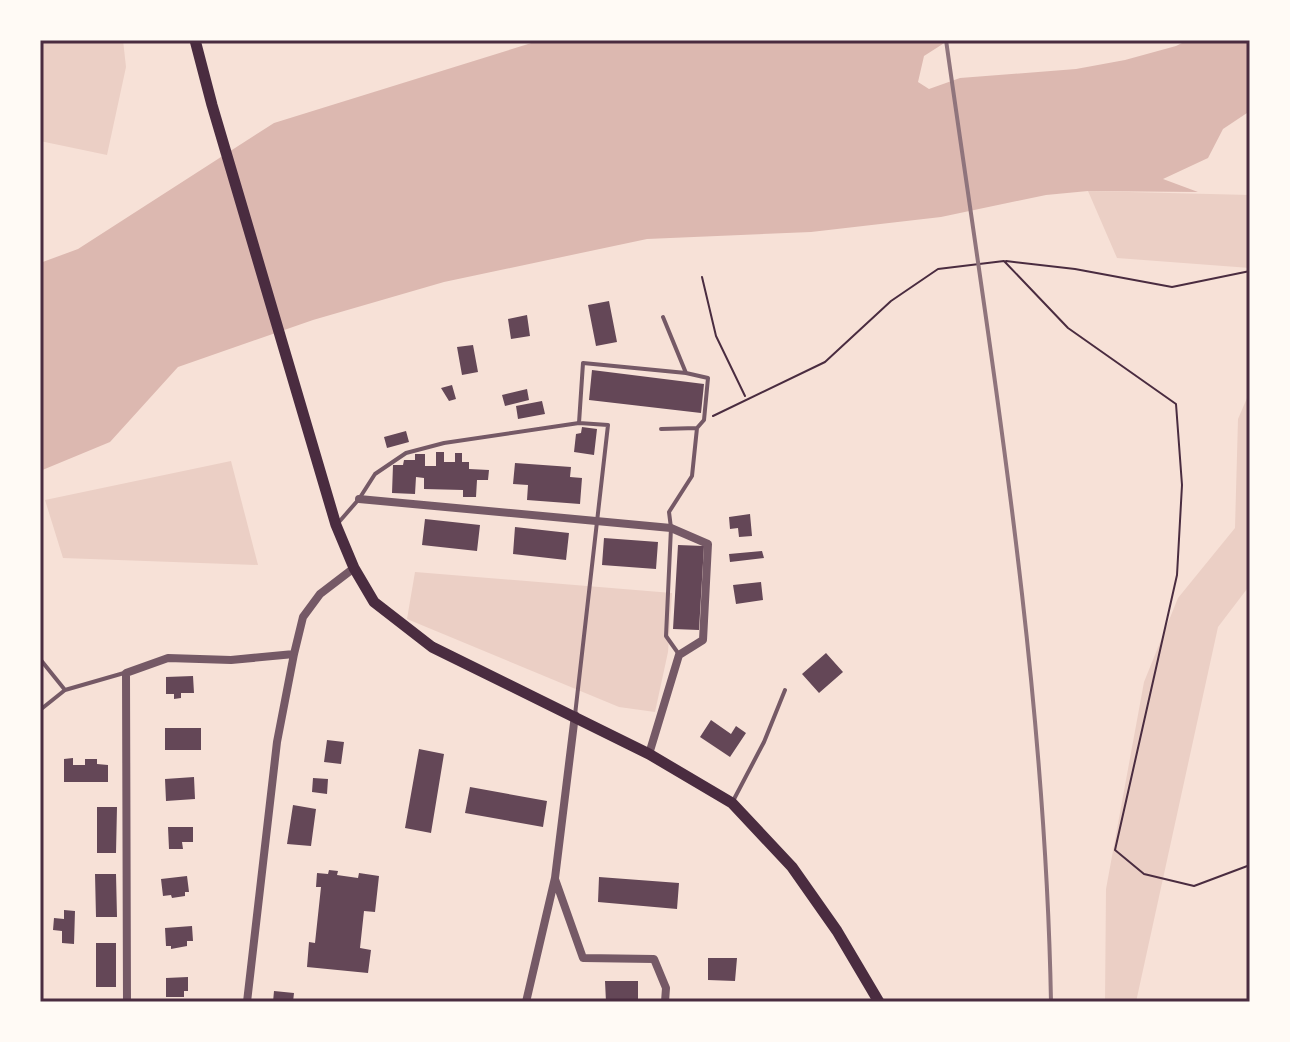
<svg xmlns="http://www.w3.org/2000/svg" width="1290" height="1042" font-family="'Fira Sans Condensed',sans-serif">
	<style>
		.green { fill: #ebcfc5 }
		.water { fill: #dcb8b0 }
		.building { fill: #644757 }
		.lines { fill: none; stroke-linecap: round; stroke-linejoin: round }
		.path { stroke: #4a2c40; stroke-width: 2 }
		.service { stroke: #755966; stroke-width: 4 }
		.minor { stroke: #755966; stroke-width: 8 }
		.secondary { stroke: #4a2c40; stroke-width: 11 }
		.rail { stroke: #8f747c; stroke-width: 4 }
		.neatline { fill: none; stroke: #4a2c40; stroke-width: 3 }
	</style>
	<rect width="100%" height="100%" fill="#f7e1d7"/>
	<path class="green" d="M40 40H123L126 67 107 155 40 141Z
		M1088 191 1250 195V268L1117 258Z
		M1250 391V585L1218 627 1136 1002H1105L1106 889 1144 682 1178 598 1235 528 1238 419Z
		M231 461 258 565 63 558 45 500Z
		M415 572 672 593 668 652 655 712 619 707 407 619Z"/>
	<path class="water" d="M541 40H949L924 56 918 82 929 89 960 78 1076 69 1125 60 1176 46 1188 40H1250V111L1223 129 1208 158 1163 179 1198 192 1088 191 1046 195 941 217 811 232 647 239 444 282 313 320 178 367 110 442 40 471V263L78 249 274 123Z"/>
	<path class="building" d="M609 301 617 342 596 346 588 305Z
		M527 315 530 336 511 339 508 319Z
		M473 345 478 372 462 375 457 347Z
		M592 370 704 384 701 413 589 400Z
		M452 385 456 399 449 401 441 388Z
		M527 389 529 400 505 406 502 395Z
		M542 401 545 414 518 419 516 406Z
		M582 427 597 429 594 455 574 452 576 434 581 433Z
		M406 431 409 442 387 448 384 437Z
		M436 452H444V462H455V453H462V462H469V469L489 470 488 480H477L476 497H463V490L424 489V478L416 477 415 494 392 493 393 465H403L404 460H415V454H425V466H436Z
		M515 463 571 467 570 477 582 478 580 504 527 500 528 485 513 484Z
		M750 514 752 536 739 537 738 528 730 529 729 517Z
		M425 519 480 525 477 551 422 545Z
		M515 527 569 533 566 560 513 554Z
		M604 538 658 542 656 569 602 565Z
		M678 545 704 546 699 630 673 629Z
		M762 551 764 558 730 562 729 554Z
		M761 582 763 600 736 604 733 585Z
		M826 653 843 672 819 693 802 674Z
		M193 676 194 693H181V698L174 699V694H166V677Z
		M711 720 731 734 736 726 746 733 730 757 700 737Z
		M165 728H201V750H165Z
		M327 740 344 742 341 764 324 762Z
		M419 749 444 754 431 833 405 828Z
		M73 758V765H85V759H97V764L108 765V782H64V759Z
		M194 777 195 799 166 801 165 779Z
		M313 778 328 779 327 794 312 792Z
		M470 787 547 801 543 827 465 813Z
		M293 805 316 809 311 846 287 844Z
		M97 807H117L116 853H97Z
		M168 827H193V842H182L183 849H169Z
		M329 870 338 871 337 875 358 878 359 873 379 876 375 912 364 911 360 948 371 950 368 973 307 967 309 942 315 943 321 887H316L317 873 328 874Z
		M95 874H116L117 917H96Z
		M187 876 189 892H185V896L172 898 171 895 163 896 161 879Z
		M599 877 679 883 677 909 598 902Z
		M64 910 75 911 74 944 62 943V931L53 930 54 918 64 919Z
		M192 926 193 941H187V946L171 949V946H166L165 928Z
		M96 943H116V987H96Z
		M708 958H737L735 981 708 980Z
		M188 977V991H184V997H166V978Z
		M605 981H638V1002H606Z
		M274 991 294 993 293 1002H273Z"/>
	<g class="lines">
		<path class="path" d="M1006 261 1075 269 1172 287 1250 271
			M702 277 716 336 745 396
			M713 416 825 362 891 301 938 269 1004 261 1068 328 1176 404 1182 485 1177 575 1115 850 1144 874 1194 886 1250 865"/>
		<path class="service" d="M663 317 686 373 708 378 704 420 697 428
			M661 429 697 428 692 476 669 512 671 528 666 636 678 653
			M339 522 359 499 375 474 406 453 444 443 579 423
			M40 659 65 690
			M40 710 65 690 124 673
			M575 715 608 425 579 423 583 363 686 373
			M733 801 764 742 785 690"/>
		<path class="minor" d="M359 499 671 528 708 544 703 640 679 655 649 754
			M555 879 583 958 654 959 666 988 665 1002
			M127 1002 126 673 168 658 231 660 294 654
			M247 1002 277 742 294 654 303 617 320 594 354 568
			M526 1002 555 878 575 715"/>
		<path class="secondary" d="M195 40 212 105 336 525 354 568 374 602 432 647 649 754 732 803 792 867 837 931 879 1002"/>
		<path class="rail" d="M946 40C991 359 1045 679 1051 1002"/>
	</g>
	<rect width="1290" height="1042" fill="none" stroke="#fffaf5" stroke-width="84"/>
	<rect x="42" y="42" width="1206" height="958" class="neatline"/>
</svg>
